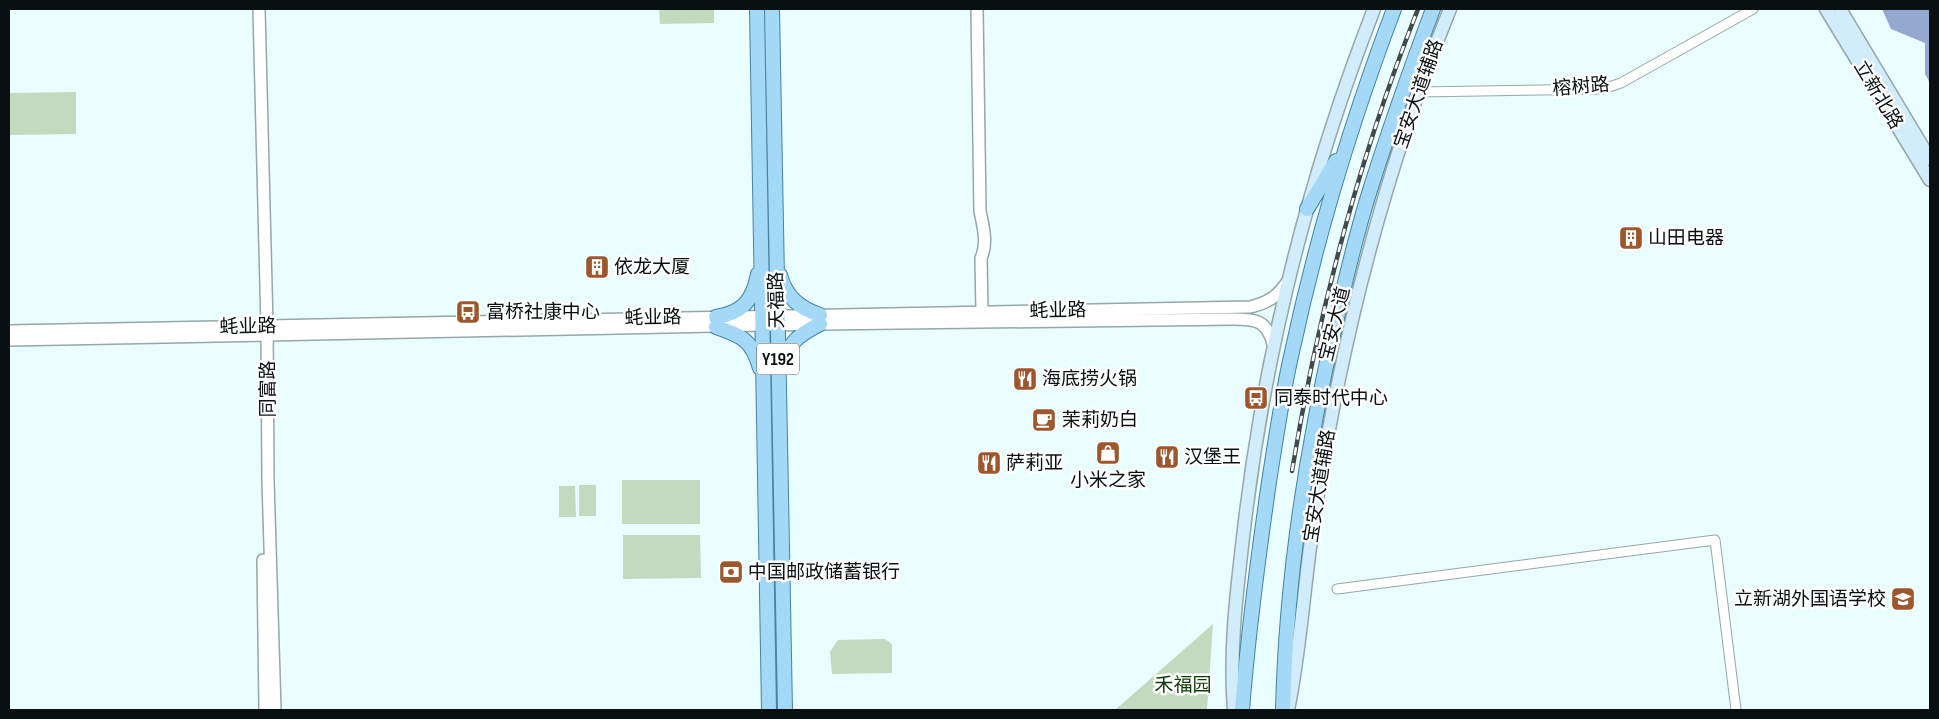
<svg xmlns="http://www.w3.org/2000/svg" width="1939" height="719" font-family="'Sofia Sans Condensed','Noto Sans SC',sans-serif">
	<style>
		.green { fill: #c2dabe }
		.water { fill: #95a8cf }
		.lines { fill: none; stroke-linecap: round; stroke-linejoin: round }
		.minor-casing { stroke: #95a7a8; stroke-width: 11 }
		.tertiary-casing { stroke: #95a7a8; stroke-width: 14 }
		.secondary-casing { stroke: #95a7a8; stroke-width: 15 }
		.primary-casing { stroke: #4682a2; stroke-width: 16 }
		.minor { stroke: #fff; stroke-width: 9 }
		.tertiary { stroke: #fff; stroke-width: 11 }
		.secondary { stroke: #d1ecfa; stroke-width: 12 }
		.primary { stroke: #a3d9f6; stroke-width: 14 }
		.rail-casing { stroke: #414a4b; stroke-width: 4.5 }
		.rail { stroke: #fff; stroke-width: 2.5; stroke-dasharray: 8; stroke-linecap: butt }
		.labels { text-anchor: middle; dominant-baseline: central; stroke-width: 5; stroke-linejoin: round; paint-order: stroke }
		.shield { fill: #fff; stroke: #545858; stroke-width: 1 }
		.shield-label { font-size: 18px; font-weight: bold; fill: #0a1011 }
		.street-label { font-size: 19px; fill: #0a1011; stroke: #fff }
		.poi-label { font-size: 19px; fill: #0a1011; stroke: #fff; text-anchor: start }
		.park-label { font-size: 19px; fill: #0f3b09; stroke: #fff }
	</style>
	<rect width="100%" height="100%" fill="#eafdff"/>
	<path class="green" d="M659 9H714V23L660 24Z
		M76 92V134L9 135V93Z
		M622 480H700V524H622Z
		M579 485H596V516H579Z
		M559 486H575L576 517H559Z
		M623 535H700L701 578 623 579Z
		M1213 624 1207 710H1115Z
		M885 639 892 644V673L832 674 830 652 838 640Z"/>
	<path class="water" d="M1882 9H1930V83L1925 74V43L1891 29Z"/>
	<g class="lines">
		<defs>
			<path id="minor" d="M1419 92 1603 89 1621 83 1753 9
				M1337 589 1715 540 1736 710"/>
			<path id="tertiary" d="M259 9 267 326 268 481 275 710
				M977 9 980 211C983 226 988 243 981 258L982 312
				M9 331 1250 307C1268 303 1278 296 1288 281
				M9 340 820 324 1233 319C1255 319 1267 320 1273 344
				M263 560 265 710"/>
			<path id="secondary" d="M1826 9 1930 180
				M1840 9 1930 159
				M1234 710C1229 650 1237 589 1244 529 1265 350 1309 176 1374 9
				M1288 710C1301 647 1304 583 1314 519 1340 345 1384 172 1450 9"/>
			<path id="primary" d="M757 9 769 710
				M772 9 785 710
				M1307 209 1336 161
				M780 275C786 297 799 308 820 315
				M716 317C742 313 753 301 758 274
				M716 327C742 336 752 340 760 368
				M782 367C788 343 798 335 820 324
				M1242 710C1248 634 1258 558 1269 482 1276 438 1282 395 1292 352 1317 235 1352 120 1394 9
				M1283 710C1286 579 1306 450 1336 322 1346 277 1357 231 1371 187 1390 127 1411 68 1433 9"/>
		</defs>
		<use href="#minor" class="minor-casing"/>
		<use href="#tertiary" class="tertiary-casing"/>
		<use href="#secondary" class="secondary-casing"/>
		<use href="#primary" class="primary-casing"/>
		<use href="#minor" class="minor"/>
		<use href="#tertiary" class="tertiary"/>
		<use href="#secondary" class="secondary"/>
		<use href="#primary" class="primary"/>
		<defs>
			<path id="rail" d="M1292 471C1318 313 1359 158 1418 9"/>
		</defs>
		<use href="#rail" class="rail-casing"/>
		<use href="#rail" class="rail"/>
	</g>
	<defs>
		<symbol id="building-square" viewBox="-11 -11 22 22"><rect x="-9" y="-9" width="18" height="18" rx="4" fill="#9d572d" stroke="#fff"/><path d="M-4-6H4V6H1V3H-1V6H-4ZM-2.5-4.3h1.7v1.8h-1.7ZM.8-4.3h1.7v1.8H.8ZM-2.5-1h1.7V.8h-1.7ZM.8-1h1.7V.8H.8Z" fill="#fff"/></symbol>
		<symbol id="bus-square" viewBox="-11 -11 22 22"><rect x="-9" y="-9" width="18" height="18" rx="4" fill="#9d572d" stroke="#fff"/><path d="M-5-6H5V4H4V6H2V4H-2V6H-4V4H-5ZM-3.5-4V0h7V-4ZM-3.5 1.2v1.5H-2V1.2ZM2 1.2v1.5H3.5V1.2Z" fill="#fff"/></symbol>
		<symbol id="restaurant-square" viewBox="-11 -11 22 22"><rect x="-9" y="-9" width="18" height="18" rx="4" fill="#9d572d" stroke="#fff"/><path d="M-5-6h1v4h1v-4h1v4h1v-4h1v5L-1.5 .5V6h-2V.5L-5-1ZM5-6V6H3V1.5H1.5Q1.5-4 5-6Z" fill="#fff"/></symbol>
		<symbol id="cafe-square" viewBox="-11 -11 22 22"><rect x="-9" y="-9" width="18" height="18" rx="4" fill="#9d572d" stroke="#fff"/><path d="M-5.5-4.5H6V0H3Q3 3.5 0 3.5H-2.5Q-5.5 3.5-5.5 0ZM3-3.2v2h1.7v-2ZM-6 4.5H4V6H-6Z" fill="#fff"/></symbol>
		<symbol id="shop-square" viewBox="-11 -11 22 22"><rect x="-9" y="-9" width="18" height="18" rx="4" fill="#9d572d" stroke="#fff"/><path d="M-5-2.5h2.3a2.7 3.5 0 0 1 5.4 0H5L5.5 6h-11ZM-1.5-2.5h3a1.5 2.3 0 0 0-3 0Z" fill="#fff"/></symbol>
		<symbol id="bank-square" viewBox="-11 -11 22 22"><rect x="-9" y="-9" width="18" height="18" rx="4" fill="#9d572d" stroke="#fff"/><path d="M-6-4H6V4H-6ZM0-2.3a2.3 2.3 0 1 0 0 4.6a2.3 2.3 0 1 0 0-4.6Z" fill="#fff"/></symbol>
		<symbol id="school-square" viewBox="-11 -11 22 22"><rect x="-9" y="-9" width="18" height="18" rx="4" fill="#9d572d" stroke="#fff"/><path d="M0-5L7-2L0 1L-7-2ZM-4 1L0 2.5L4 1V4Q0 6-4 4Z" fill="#fff"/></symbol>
	</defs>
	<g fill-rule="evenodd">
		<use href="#building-square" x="1617" y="224" width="28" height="28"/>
		<use href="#building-square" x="583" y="253" width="28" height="28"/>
		<use href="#bus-square" x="454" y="298" width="28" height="28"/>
		<use href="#restaurant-square" x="1011" y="365" width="28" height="28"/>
		<use href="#bus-square" x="1242" y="384" width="28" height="28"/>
		<use href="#cafe-square" x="1030" y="406" width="28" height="28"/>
		<use href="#shop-square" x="1094" y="439" width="28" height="28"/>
		<use href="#restaurant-square" x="1153" y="443" width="28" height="28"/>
		<use href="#restaurant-square" x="975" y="449" width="28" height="28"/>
		<use href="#bank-square" x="717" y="558" width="28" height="28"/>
		<use href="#school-square" x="1889" y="585" width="28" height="28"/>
	</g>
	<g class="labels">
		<rect class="shield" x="757" y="343.5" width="42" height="31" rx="4"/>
		<g class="shield-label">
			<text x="778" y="359">Y192</text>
		</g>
		<g class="street-label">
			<text transform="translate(1581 87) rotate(-5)">榕树路</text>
			<text transform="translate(1419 94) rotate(-71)">宝安大道辅路</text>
			<text transform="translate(1878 95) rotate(59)">立新北路</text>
			<text transform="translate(777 300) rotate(-91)">天福路</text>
			<text transform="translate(1058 311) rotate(-1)">蚝业路</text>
			<text transform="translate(653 318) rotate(-1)">蚝业路</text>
			<text transform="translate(1335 324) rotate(-76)">宝安大道</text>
			<text transform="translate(248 327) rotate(-1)">蚝业路</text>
			<text transform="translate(268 389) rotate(-90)">同富路</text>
			<text transform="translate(1320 486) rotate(-81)">宝安大道辅路</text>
		</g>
		<g class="poi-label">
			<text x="1648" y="238">山田电器</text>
			<text x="614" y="267">依龙大厦</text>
			<text x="486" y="312">富桥社康中心</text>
			<text x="1042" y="379">海底捞火锅</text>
			<text x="1274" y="398">同泰时代中心</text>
			<text x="1062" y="420">茉莉奶白</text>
			<text x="1184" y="457">汉堡王</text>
			<text x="1006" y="463">萨莉亚</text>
			<text x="1108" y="480" text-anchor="middle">小米之家</text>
			<text x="748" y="572">中国邮政储蓄银行</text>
			<text x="1886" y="599" text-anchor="end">立新湖外国语学校</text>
		</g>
		<g class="park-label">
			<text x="1183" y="685">禾福园</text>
		</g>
	</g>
	<rect width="1939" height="719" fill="none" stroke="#0a1011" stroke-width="20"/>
</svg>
